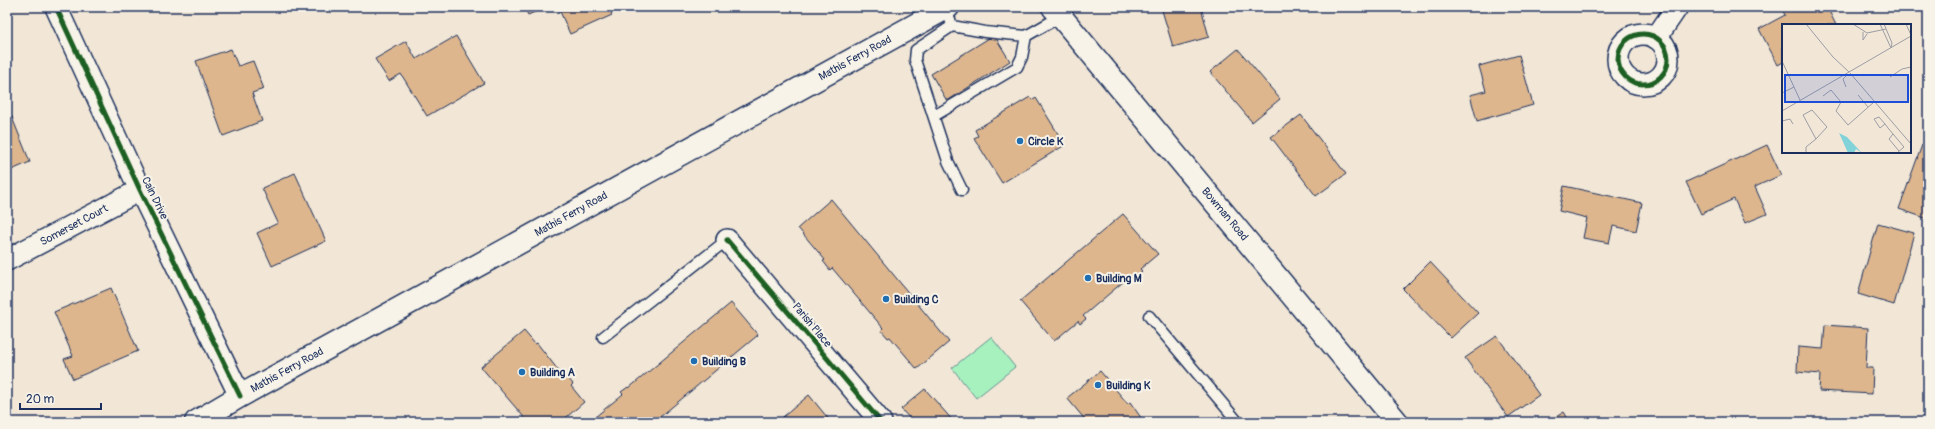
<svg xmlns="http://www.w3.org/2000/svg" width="1935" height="429" font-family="Pangolin,sans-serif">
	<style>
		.green { fill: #a7f1bf; stroke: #61908e }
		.building { fill: #ddb68e; stroke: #1b2f5e }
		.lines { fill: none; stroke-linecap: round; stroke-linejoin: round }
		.service-casing { stroke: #1b2f5e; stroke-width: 13 }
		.minor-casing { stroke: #1b2f5e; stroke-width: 24 }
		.secondary-casing { stroke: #1b2f5e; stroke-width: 25 }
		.service { stroke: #f7f3e8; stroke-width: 10 }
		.minor { stroke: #f7f3e8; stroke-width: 21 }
		.secondary { stroke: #f7f3e8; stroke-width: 22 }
		.cycleway-casing { stroke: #f7f3e8; stroke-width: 8 }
		.cycleway { stroke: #1b5e20; stroke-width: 5 }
		.poi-dot { fill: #1f6fb2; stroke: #f7f3e8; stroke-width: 1.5 }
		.labels { text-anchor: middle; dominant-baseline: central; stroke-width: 4; stroke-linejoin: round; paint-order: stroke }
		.street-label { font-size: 11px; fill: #1b2f5e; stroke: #f7f3e8 }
		.poi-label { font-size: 11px; font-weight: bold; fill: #1b2f5e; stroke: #f7f3e8; text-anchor: start }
		.inset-road { fill: none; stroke: #9c9da6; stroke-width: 1 }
		.view { fill: #1d4ed8; fill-opacity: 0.15; stroke: #1d4ed8; stroke-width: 2 }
		.inset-edge { fill: none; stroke: #1b2f5e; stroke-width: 2 }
	</style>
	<rect width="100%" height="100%" fill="#f2e7d6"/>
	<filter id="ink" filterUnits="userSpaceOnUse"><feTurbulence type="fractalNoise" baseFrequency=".025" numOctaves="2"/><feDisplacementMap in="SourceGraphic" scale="8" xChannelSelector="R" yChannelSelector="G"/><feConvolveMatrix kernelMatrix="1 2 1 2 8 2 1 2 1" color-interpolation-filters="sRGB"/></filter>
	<g filter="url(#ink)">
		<path class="green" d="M991 337 1015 367 976 398 952 368Z"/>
		<path class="building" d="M524 7H546L528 15Z
			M558 7H609L612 15 570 34Z
			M1161 7H1201L1209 37 1173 47Z
			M1781 7H1827L1836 25H1783V62L1778 65 1759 29 1785 15Z
			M994 35 1010 61 947 101 931 74Z
			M456 36 484 83 427 116 401 74 389 81 375 59 406 41 416 59Z
			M231 49 238 66 253 61 264 89 252 93 262 121 223 136 196 61Z
			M1238 49 1280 99 1252 122 1210 72Z
			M1519 55 1533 105 1477 121 1470 95 1486 91 1479 66Z
			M1030 97 1033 100 1036 98 1065 145 1002 183 974 138 978 136 975 130Z
			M7 105 30 162 7 172Z
			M1301 115 1346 174 1316 196 1271 137Z
			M1767 145 1781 175 1755 187 1767 214 1745 223 1734 199 1701 214 1686 182Z
			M1922 145 1928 147V219L1899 209Z
			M295 173 326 241 272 266 257 233 278 223 262 188Z
			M1564 186 1642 203 1636 231 1613 226 1609 243 1583 238 1587 218 1559 211Z
			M831 199 949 342 917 369 890 337 888 338 881 330 883 328 832 268 830 270 823 261 825 260 798 228Z
			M1123 214 1158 254 1140 269 1142 271 1133 279 1130 276 1083 316 1086 319 1080 324 1078 321 1054 341 1020 301Z
			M1878 223 1914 233 1894 305 1858 294Z
			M1430 262 1478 313 1451 338 1403 289Z
			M111 288 138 351 73 379 64 359 73 356 54 312Z
			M731 303 758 335 654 422H589L623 394 621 392 628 387 629 388Z
			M1825 325 1868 328 1866 368H1873L1872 394 1819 391 1820 374 1797 372 1798 347 1823 349Z
			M524 331 535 344 537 343 565 379 567 377 573 384 571 386 584 402 561 422H528L481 367Z
			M1497 336 1539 395 1508 417 1465 358Z
			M1100 371 1128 404 1130 402 1144 422H1087L1067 398Z
			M925 389 954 422H913L901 409Z
			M809 395 831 422H777Z
			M1564 412 1570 422H1548Z"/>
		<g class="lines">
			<defs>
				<path id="service" d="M950 19 952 26 985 32 1026 36 1061 16
					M952 26 916 50 915 60 948 161 962 190
					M934 116 1017 67 1022 57 1026 36
					M1149 316 1238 422
					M603 337 727 240"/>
				<path id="minor" d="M56 7 140 190 240 396
					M1618 59a25 25 0 1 1 50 0a25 25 0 1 1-50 0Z
					M1656 38 1677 7
					M727 240 881 422
					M7 260 140 190"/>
				<path id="secondary" d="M1053 7 1397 422
					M196 422 240 396 948 7"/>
			</defs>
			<use href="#service" class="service-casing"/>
			<use href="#minor" class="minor-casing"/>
			<use href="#secondary" class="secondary-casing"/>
			<use href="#service" class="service"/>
			<use href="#minor" class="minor"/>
			<use href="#secondary" class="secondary"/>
			<defs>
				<path id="cycleway" d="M56 7 140 190 240 396
					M1618 59a25 25 0 1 1 50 0a25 25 0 1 1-50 0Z
					M727 240 881 422"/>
			</defs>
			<use href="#cycleway" class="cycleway-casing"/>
			<use href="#cycleway" class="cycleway"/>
		</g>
	</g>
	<g class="poi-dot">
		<circle cx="1020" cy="141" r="4"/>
		<circle cx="1088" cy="278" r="4"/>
		<circle cx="886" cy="299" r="4"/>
		<circle cx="694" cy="361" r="4"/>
		<circle cx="522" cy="372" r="4"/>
		<circle cx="1098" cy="385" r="4"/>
	</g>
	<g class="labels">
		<g class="street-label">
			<text transform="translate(855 58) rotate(-29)">Mathis Ferry Road</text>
			<text transform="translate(155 198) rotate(64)">Cain Drive</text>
			<text transform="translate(571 214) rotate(-29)">Mathis Ferry Road</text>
			<text transform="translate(1225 214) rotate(50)">Bowman Road</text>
			<text transform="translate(74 225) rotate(-28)">Somerset Court</text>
			<text transform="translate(812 325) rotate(50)">Parish Place</text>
			<text transform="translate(287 370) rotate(-29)">Mathis Ferry Road</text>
		</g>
		<g class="poi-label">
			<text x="1028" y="141">Circle K</text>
			<text x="1096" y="278">Building M</text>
			<text x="894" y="299">Building C</text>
			<text x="702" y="361">Building B</text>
			<text x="530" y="372">Building A</text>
			<text x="1106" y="385">Building K</text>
		</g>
	</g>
	<g transform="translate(1782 24)">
		<rect width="129" height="129" fill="#f2e7d6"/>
		<path d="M57 109 65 113 80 129 74 125 72 129H66Z" fill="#82d3d9"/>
		<path class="inset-road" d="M24 0 51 33 67 48M71 0 85 9 104 5M98 0 109 24M102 0 110 19 109 24M124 0 129 11M81 8V16L85 10M0 37 18 76M68 49 129 120M64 52 61 55 64 63M108 53 120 45 129 43M0 69 12 63M76 71 86 83M41 72 49 66 59 78 54 87 66 101 92 78M30 86 45 103 34 115 21 91ZM0 87 129 12M0 97 8 95 11 100M103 100 98 104 92 95 97 93 103 100 106 104 122 123 115 129M111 110 107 115 117 127M24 129V123L34 115"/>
		<path class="view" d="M3 51H126V78H3Z"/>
		<rect width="129" height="129" class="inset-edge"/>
	</g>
	<rect width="1935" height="429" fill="none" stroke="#f7f3e8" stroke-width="24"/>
	<rect x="12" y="12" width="1911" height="405" fill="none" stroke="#1b2f5e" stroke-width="1.5" filter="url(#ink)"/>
	<path d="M20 403v6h81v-6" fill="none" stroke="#1b2f5e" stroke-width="2"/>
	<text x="26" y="403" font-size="12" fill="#1b2f5e" stroke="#f7f3e8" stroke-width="3" paint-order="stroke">20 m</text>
</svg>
